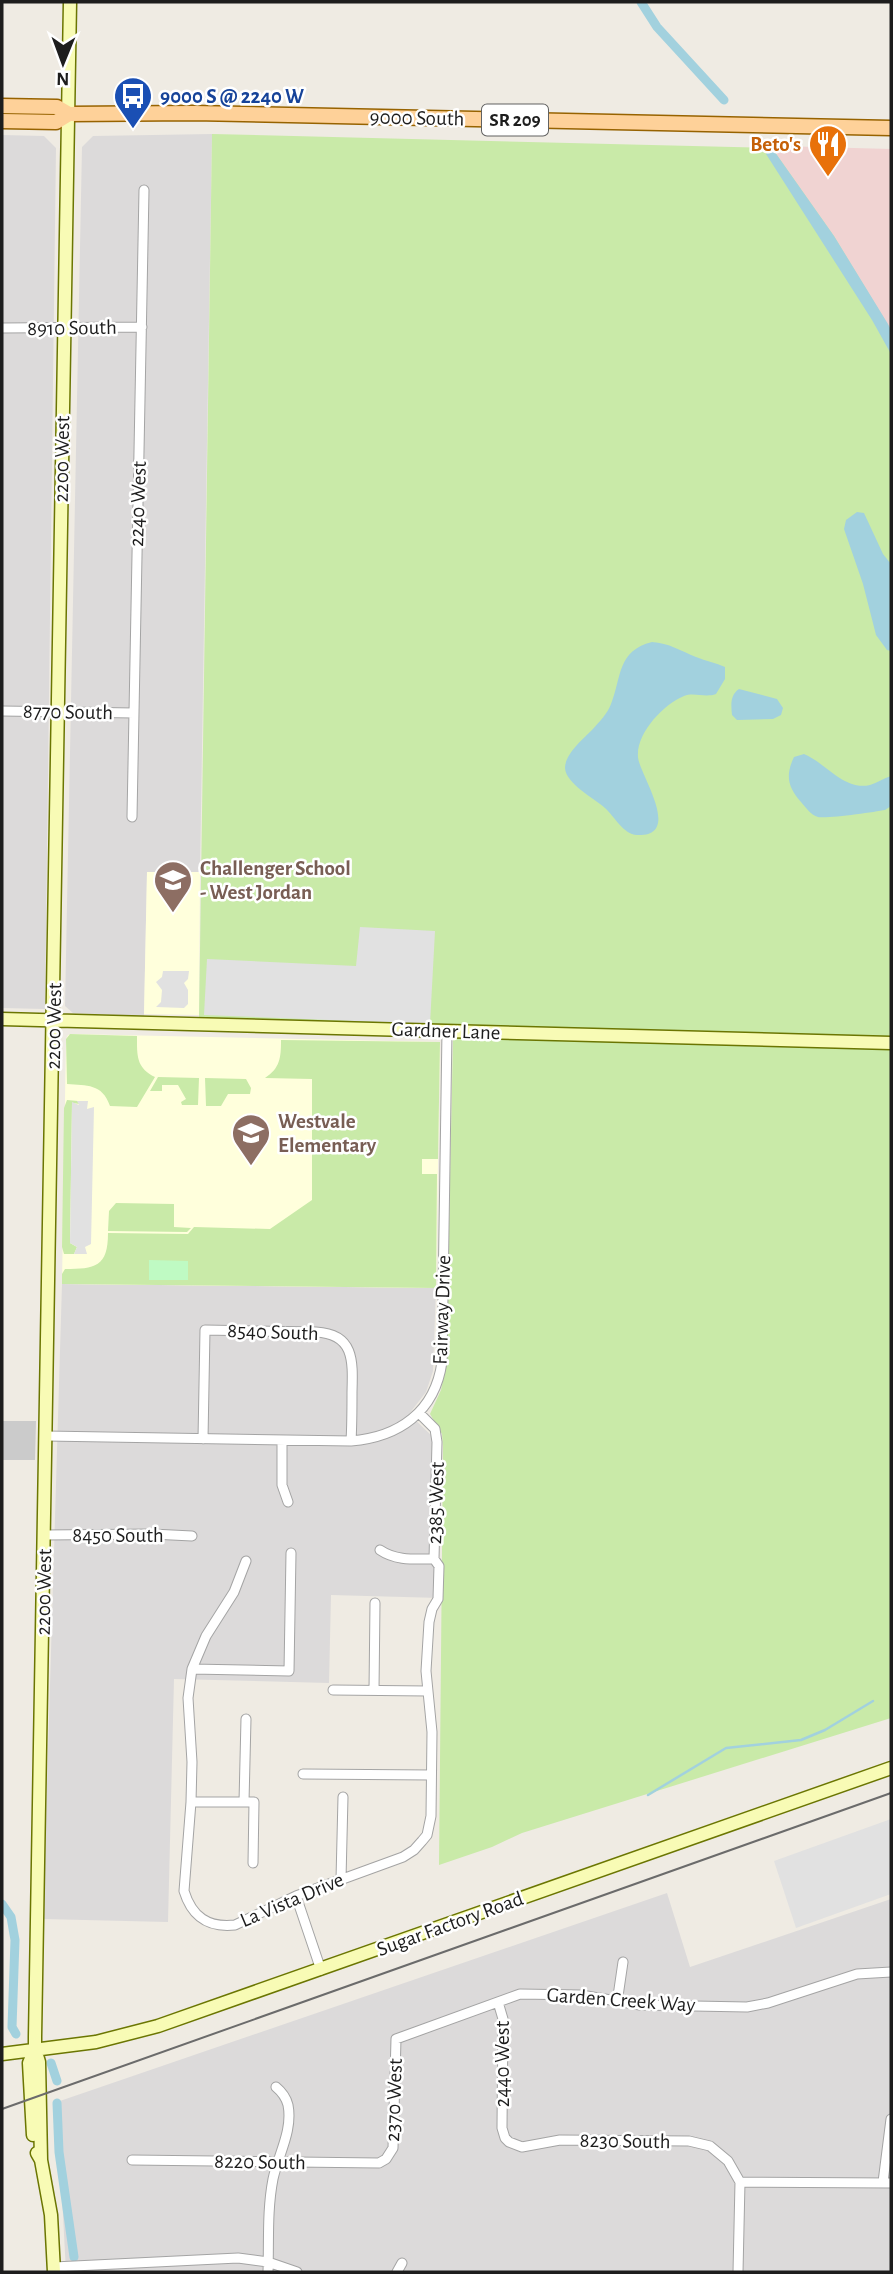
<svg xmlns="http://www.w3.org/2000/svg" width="893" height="2274" font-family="'Alegreya Sans',sans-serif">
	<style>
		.residential { fill: #dcdada }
		.commercial { fill: #f0d3d2 }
		.education { fill: #ffffdc }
		.religious { fill: #cbcbcb }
		.grass { fill: #c9eaa8 }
		.park { fill: #bffac3 }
		.parking { fill: #e1e1e1 }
		.water { fill: #a2d1de }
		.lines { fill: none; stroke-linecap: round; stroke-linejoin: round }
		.stream { stroke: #a2d1de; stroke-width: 2.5 }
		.canal { stroke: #a2d1de; stroke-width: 9 }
		.street-casing { stroke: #a4a4a4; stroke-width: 11 }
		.secondary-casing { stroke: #6b7602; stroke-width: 15 }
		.primary-casing { stroke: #976300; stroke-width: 17 }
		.street { stroke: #fff; stroke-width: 9 }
		.secondary { stroke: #f8fbb5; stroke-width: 12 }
		.primary { stroke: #fed199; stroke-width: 14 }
		.tram { stroke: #6b6b6b; stroke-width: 2 }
		.labels { text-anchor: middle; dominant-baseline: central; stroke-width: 5; stroke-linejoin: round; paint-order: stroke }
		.shield { fill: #fff; stroke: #616161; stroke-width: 2 }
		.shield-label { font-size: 19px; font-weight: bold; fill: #1d1d1d }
		.transit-label { font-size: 21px; font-weight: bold; fill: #164399; stroke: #fff; text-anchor: start }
		.street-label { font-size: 21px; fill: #1d1d1d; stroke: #fff }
		.food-label { font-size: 21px; font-weight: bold; fill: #c56008; stroke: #fff; text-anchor: end }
		.education-label { font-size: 21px; font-weight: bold; fill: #785e54; stroke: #fff; text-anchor: start }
	</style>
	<rect width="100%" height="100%" fill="#efebe3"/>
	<path class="residential" d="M212 134 200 872H147L144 1016 73 1013 65 1006 82 147 93 136Z
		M2 135 44 136 56 148 45 1009 2 1008Z
		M62 1284 436 1288 433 1371 426 1392 409 1414 432 1436 429 1563H441L440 1598 331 1595 329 1683 174 1679 168 1922 43 1919Z
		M667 1893 690 1967 891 1899V2272H66L57 2102Z"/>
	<path class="commercial" d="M779 146 891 149V337L771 153Z"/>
	<path class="education" d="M147 872H200L199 1015 144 1014Z
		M72 1034 440 1042 436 1288 62 1284 66 1039 68 1035Z"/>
	<path class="religious" d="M2 1421H36L35 1460H2Z"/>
	<path class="grass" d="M212 134 772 148 834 236 891 330V1718L522 1833 492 1847 439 1865 443 1447 442 1434 430 1414 441 1390 446 1365 453 1040 457 1039 458 1029 199 1018Z
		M70 1034 137 1036C137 1055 136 1068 155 1077L137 1107 110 1106C102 1083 87 1086 67 1084L66 1039Z
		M281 1040 440 1042 438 1159H422V1174H437L436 1288 62 1284V1274L65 1269C95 1269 108 1267 108 1233L188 1234 194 1227 270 1229 312 1200V1079L265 1078C280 1068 281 1058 281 1040Z
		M158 1077 199 1078 198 1105H182L181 1102 186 1099 178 1085H162V1091H150Z
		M205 1078 246 1079 251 1088 250 1094H228L221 1106H206Z
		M67 1100 78 1101 80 1104 72 1103 70 1243 77 1247 74 1254H64L62 1247 64 1108Z
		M116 1203 174 1204V1227L191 1228 187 1232 108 1231 109 1211Z"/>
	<path class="park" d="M149 1260 188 1261V1280H149Z"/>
	<path class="parking" d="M360 927 435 931 430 1024 204 1015 207 959 356 966Z
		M163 971H189L188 979 184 983 188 990V1004L184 1008 156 1007 161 1002 162 990 156 982 162 977Z
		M77 1101H88L87 1109 94 1107 91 1244 85 1247 87 1254H74L77 1247 70 1243 72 1102 79 1105Z
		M891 1819V1894L796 1928 774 1861Z"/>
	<path class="water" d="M772 148 834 236 888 324 891 330V354L872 320 766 154Z
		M857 512 864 513 883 554 891 564V651L887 650 876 635 863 584 844 529 846 520Z
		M652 642C669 643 681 651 696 657 706 661 716 663 725 667V679L716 694C705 698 694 692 684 696 664 704 636 733 638 757 639 774 684 837 637 835 623 834 615 817 605 808 594 798 566 784 565 768 565 754 583 739 592 730 599 722 608 713 611 704 622 676 617 651 652 642Z
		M739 689 777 699 783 708 781 715 773 719 737 720 732 715C731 705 730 695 739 689Z
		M804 754C826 763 844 791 870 785 877 783 884 778 891 776V806L885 810C874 812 827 819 818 817 811 815 806 808 801 802 788 787 785 776 794 757Z"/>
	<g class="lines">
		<path class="stream" d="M648 1795 726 1748 801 1740 825 1730 873 1701"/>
		<path class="canal" d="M641 2 657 27 724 100
			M2 1904 11 1917 15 1940 12 2027 16 2034
			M51 2063 57 2081
			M57 2103 59 2152 74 2257"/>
		<defs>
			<path id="street" d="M2 328 142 327
				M2 711 134 713
				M132 817 144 190
				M46 1436 351 1441C399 1437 435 1412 442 1362L447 1031
				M203 1439 205 1330 316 1332C354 1334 353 1360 352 1392 352 1408 352 1425 351 1441
				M282 1440V1485L288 1502
				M45 1535 152 1534 192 1536
				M380 1550C396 1561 415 1559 434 1559
				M246 1561 234 1592 206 1636 192 1669 188 1698 192 1762 191 1802 184 1891C192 1917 208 1928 235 1925L296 1896 403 1857 414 1850 422 1841 427 1835 431 1816 432 1732 426 1671 429 1622 432 1609 438 1599 439 1566 434 1559 437 1442 435 1429 419 1413
				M192 1669 289 1671 291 1553
				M333 1690 427 1691
				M374 1690 375 1603
				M303 1774 431 1775
				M191 1802H254L253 1863
				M244 1802 246 1719
				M341 1879 343 1797
				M296 1896 321 1970
				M498 2002 503 2019 502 2128 505 2138 509 2142 522 2147 560 2140 689 2141 710 2146 728 2161 740 2182 738 2272
				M617 2003 623 1962
				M132 2160 379 2163 386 2159 393 2148 396 2039 520 1994 581 1995 640 2005 747 2007 768 2003 857 1974 891 1972
				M740 2182 891 2183
				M883 2182 891 2119
				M54 2267 238 2258 268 2262 297 2272
				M268 2272C269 2241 267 2210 273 2179 278 2155 293 2131 288 2105 286 2097 282 2092 276 2087
				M397 2272 402 2263"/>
			<path id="secondary" d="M2 1019 891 1043
				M2 2054 96 2042 158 2026 891 1768
				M33 2135 29 2063 35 2049
				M37 2153 41 2160 51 2215 54 2272
				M41 2160 39 2062 35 2049V2037L70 2"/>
			<path id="primary" d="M2 106 57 107 69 114
				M2 121 56 122 69 114 194 113 891 128"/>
		</defs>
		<use href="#street" class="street-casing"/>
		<use href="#secondary" class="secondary-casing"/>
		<use href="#primary" class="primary-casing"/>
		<use href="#street" class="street"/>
		<use href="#secondary" class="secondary"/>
		<use href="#primary" class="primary"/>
		<path class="tram" d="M2 2109 891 1793"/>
	</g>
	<defs>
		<symbol id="bus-pin" viewBox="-11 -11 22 30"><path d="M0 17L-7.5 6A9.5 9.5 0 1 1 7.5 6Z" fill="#1a4fb4" stroke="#fff"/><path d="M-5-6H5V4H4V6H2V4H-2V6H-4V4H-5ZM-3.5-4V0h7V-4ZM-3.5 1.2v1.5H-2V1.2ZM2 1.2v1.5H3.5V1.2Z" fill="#fff"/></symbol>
		<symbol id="restaurant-pin" viewBox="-11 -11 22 30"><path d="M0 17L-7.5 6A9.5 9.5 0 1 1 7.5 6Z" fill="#e8710a" stroke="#fff"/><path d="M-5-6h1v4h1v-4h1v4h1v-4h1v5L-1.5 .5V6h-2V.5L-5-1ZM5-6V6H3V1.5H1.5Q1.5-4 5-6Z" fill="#fff"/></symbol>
		<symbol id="school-pin" viewBox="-11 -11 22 30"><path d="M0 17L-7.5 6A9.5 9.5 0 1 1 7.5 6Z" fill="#8d6e63" stroke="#fff"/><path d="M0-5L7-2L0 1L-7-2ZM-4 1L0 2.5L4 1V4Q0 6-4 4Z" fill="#fff"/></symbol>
	</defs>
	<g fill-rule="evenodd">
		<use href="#bus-pin" x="111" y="74" width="44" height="60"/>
		<use href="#restaurant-pin" x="806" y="122" width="44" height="60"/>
		<use href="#school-pin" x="151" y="858" width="44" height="60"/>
		<use href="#school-pin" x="229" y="1111" width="44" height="60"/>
	</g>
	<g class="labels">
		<rect class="shield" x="482" y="104.5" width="66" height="31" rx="5"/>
		<g class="shield-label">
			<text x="515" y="120">SR 209</text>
		</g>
		<g class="transit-label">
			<text x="160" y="96">9000 S @ 2240 W</text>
		</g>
		<g class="street-label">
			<text transform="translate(417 118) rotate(1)">9000 South</text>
			<text transform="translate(72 328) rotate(-1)">8910 South</text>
			<text transform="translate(62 459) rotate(-89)">2200 West</text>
			<text transform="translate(138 504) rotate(-88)">2240 West</text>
			<text transform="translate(68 712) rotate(1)">8770 South</text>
			<text transform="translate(54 1026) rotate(-89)">2200 West</text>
			<text transform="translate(446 1031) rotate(2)">Gardner Lane</text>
			<text transform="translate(442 1310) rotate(-88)">Fairway Drive</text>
			<text transform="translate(273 1332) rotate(2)">8540 South</text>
			<text transform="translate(436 1503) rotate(-88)">2385 West</text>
			<text x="118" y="1535">8450 South</text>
			<text transform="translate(44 1592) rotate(-89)">2200 West</text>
			<text transform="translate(292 1900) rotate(-23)">La Vista Drive</text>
			<text transform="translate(450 1924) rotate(-20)">Sugar Factory Road</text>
			<text transform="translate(621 2000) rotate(4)">Garden Creek Way</text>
			<text transform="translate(502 2064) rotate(-90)">2440 West</text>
			<text transform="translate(394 2100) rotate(-88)">2370 West</text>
			<text transform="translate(625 2141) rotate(1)">8230 South</text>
			<text transform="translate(260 2162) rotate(1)">8220 South</text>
		</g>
		<g class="food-label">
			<text x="801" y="144">Beto's</text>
		</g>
		<g class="education-label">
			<text x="200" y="868">Challenger School<tspan x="200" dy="24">- West Jordan</tspan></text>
			<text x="278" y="1121">Westvale<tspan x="278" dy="24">Elementary</tspan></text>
		</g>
	</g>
	<rect width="893" height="2274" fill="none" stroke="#1d1d1d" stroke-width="7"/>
	<g transform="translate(63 63) rotate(181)" stroke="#ffffff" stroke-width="5" paint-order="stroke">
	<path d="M0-5L12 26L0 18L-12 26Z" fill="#1d1d1d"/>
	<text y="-10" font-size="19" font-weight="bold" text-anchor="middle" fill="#1d1d1d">N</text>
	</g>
</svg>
